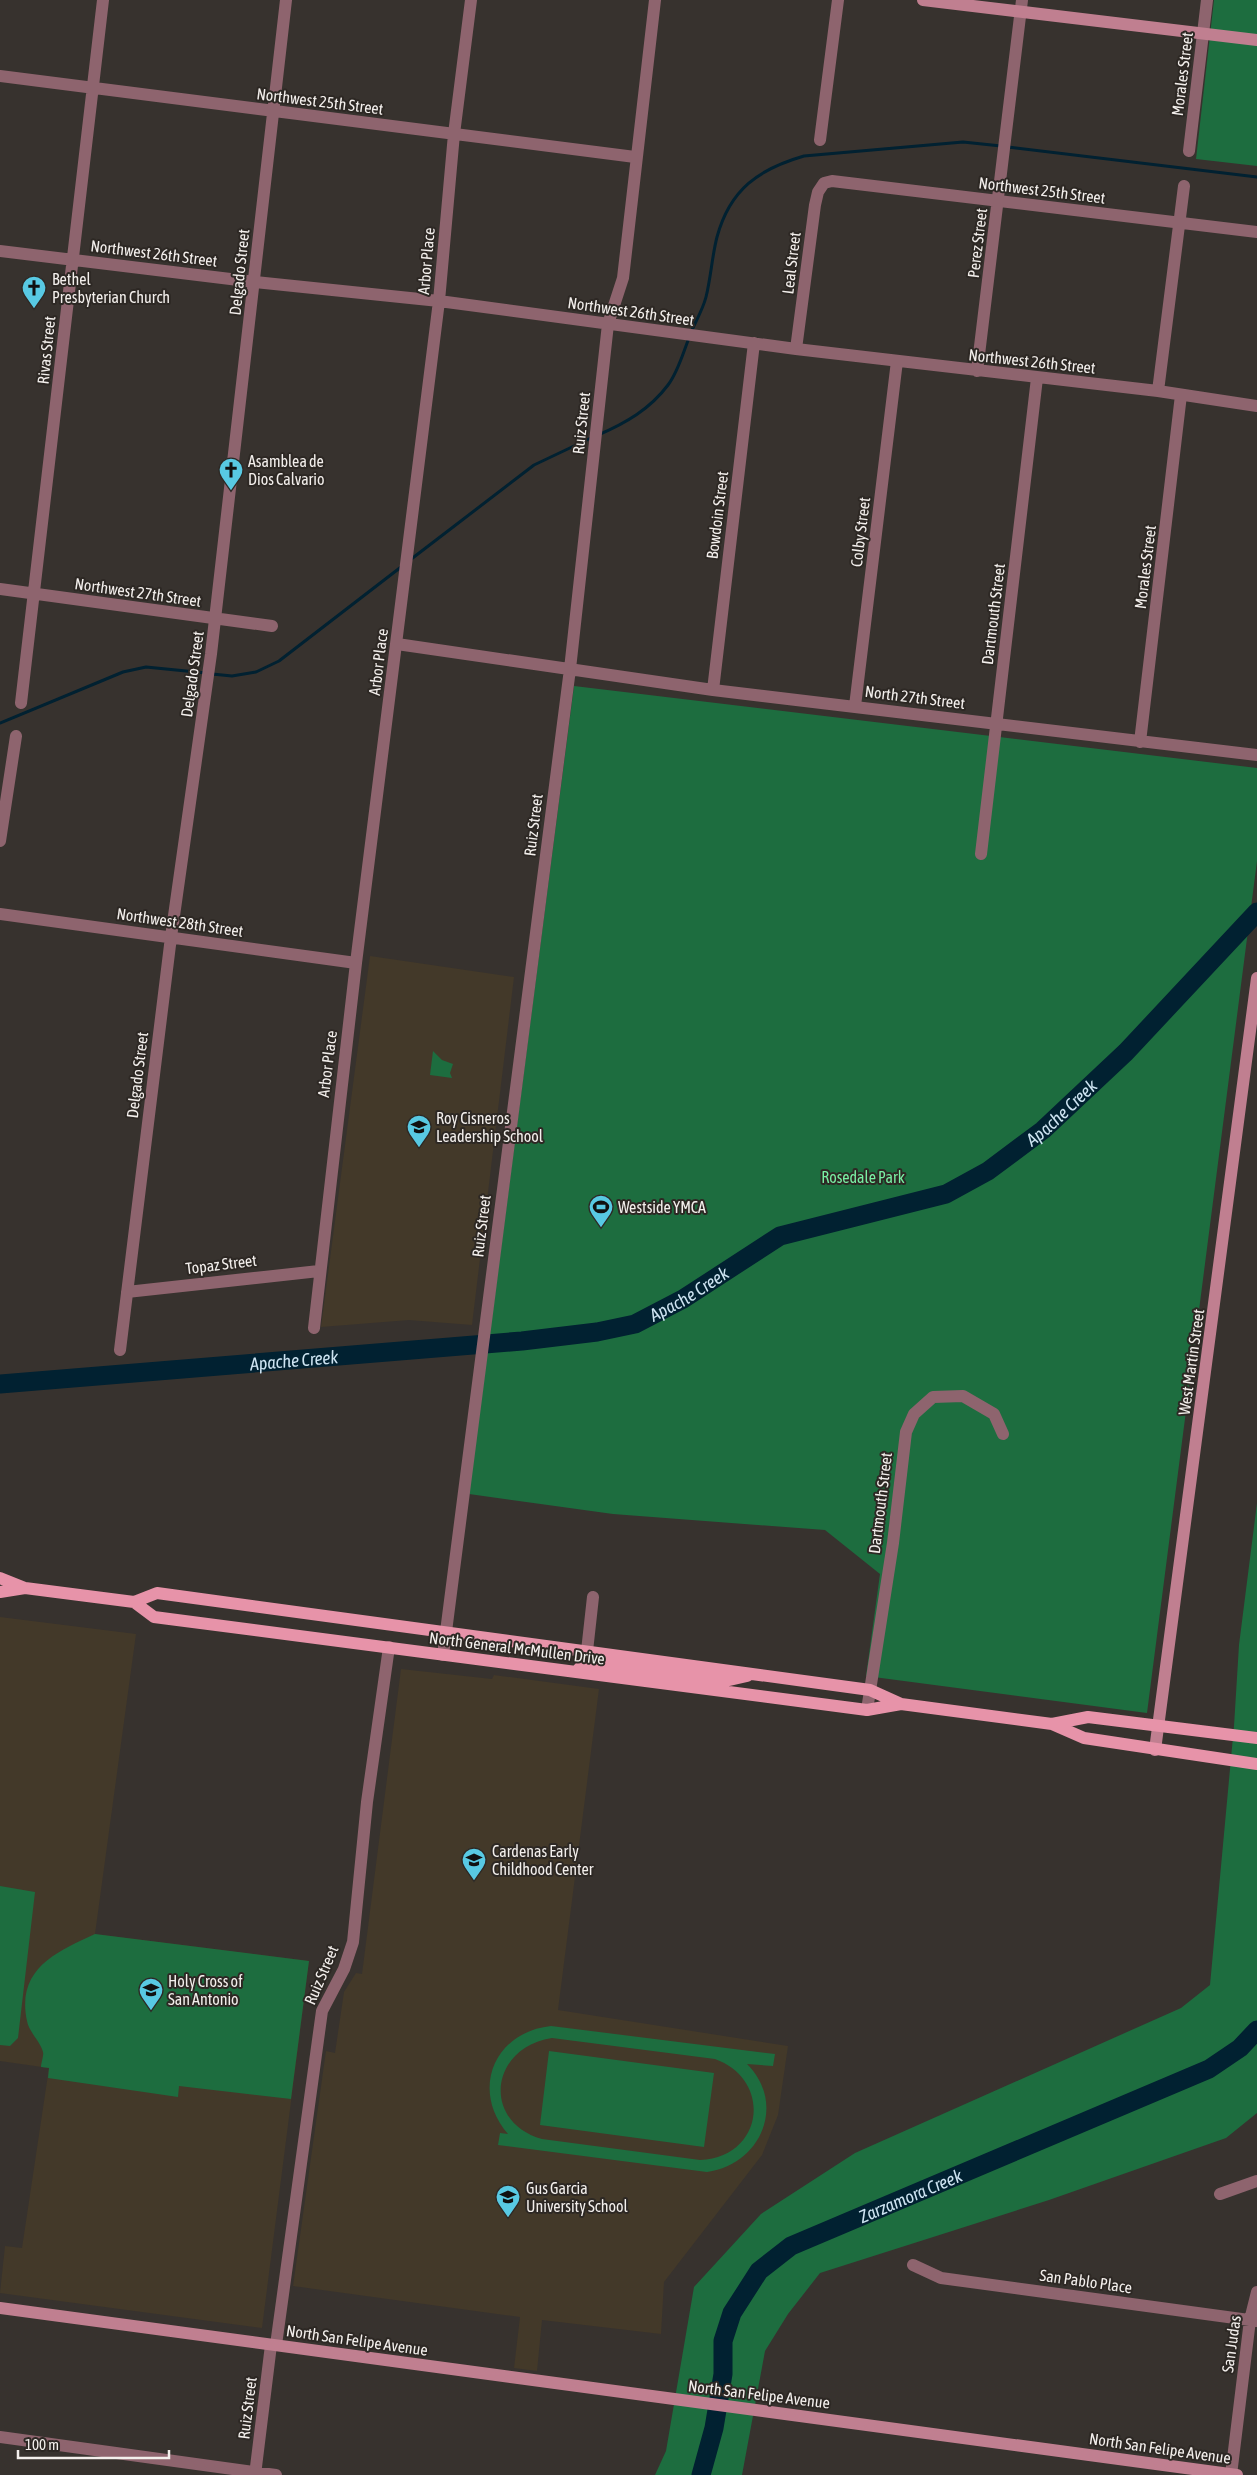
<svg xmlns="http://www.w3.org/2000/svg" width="1257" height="2475" font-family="'Asap Condensed',sans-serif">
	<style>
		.education { fill: #433929 }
		.green { fill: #1d6d3f; fill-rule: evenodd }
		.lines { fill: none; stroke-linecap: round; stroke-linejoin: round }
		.stream { stroke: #012131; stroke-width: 3 }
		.river { stroke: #012131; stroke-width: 19 }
		.street { stroke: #8e646e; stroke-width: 12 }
		.secondary { stroke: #c07f90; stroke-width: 12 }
		.primary { stroke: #e793a9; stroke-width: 12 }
		.labels { text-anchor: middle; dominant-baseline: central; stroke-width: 4; stroke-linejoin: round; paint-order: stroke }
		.street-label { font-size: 16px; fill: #f3efec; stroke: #2d2824 }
		.poi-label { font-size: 16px; fill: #f3efec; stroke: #2d2824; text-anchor: start }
		.park-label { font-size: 16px; fill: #79efa3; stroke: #2d2824 }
		.water-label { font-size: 18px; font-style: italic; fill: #cee4f2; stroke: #2d2824 }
	</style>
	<rect width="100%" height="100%" fill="#37322e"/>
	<path class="education" d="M370 956 514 977 472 1325 409 1320 321 1327Z
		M0 1617 136 1634 95 1934 309 1961 262 2328 0 2293 5 2246 22 2248 49 2068 0 2061Z
		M401 1669 492 1679 494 1675 599 1689 558 2010 788 2046 778 2115 762 2155 664 2282 661 2334 542 2320 537 2371 514 2368 520 2317 293 2286 326 2051 335 2053 344 1992 356 1973 362 1974Z"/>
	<path class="green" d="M1214 0H1257V166L1196 159Z
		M574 686 1257 768V861L1147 1713 866 1676 880 1574 825 1530 613 1514 469 1494Z
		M433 1051 442 1060 453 1064 450 1073 452 1078 430 1075Z
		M1257 1503V2113L1226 2138 1049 2200 820 2273 788 2314 765 2351 742 2475H655L666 2451 694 2287 761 2214 855 2153 1181 2008 1210 1985 1234 1726 1239 1645Z
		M0 1886 35 1892 18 2038 10 2046 0 2045Z
		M95 1934 309 1961 291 2099 179 2086 178 2097 48 2078 49 2068 41 2067C41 2063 44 2055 43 2052 40 2041 29 2032 27 2021 16 1969 56 1952 95 1934Z
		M551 2026 775 2054 773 2066 747 2064C787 2104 761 2164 707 2172L498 2145 500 2133 508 2134C470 2090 494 2032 551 2026ZM552 2038 715 2059C773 2080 764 2157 700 2160L542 2139C482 2122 489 2048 552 2038Z
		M549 2051 714 2073 704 2147 540 2125Z"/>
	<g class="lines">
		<path class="stream" d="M1008 147 1257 177
			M691 332C696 321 703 309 706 297 711 277 712 256 717 237 730 189 759 169 804 156L963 142 1001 146
			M598 435C626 423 650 409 668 385 678 372 683 353 689 338
			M410 560 534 465 593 437
			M212 674 232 676 256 672 279 661 401 567
			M0 723 123 672 146 667 206 673"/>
		<g class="river">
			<path id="s1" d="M0 1384 522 1341 597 1332 635 1324 683 1299 780 1236 946 1194 988 1171 1043 1130 1126 1052 1257 912"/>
			<path id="s2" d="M701 2475 714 2428 723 2374V2341L732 2313 759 2271 791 2246 1209 2069 1240 2048 1257 2030"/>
		</g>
		<path class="street" d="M0 76 635 157
			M820 140 838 0
			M1189 151 1207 0
			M0 251 255 282 439 301 796 349 1158 391 1257 406
			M796 349 815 205 818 192 824 183 832 181 1257 232
			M977 371 1022 0
			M1158 391 1184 186
			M0 589 272 626
			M397 644 713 690 1257 755
			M713 690 754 343
			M21 703 103 0
			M855 706 897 361
			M1140 742 1181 395
			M0 841 16 736
			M981 854 1037 378
			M0 914 356 963
			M127 1292 319 1271
			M314 1328 356 963 439 301 454 134 471 0
			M120 1350 171 937 211 654 286 0
			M587 1651 593 1597
			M443 1655 570 669 608 324 623 278 655 0
			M867 1710 893 1543 906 1432 914 1414 933 1397 963 1396 994 1414 1003 1434
			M1220 2194 1257 2181
			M913 2265 941 2278 1257 2321
			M276 2345 322 2011 344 1969 353 1942 367 1802 389 1647
			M0 2437 276 2475
			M255 2475 271 2345
			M1231 2475 1250 2320 1257 2292"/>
		<path class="secondary" d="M923 0 1257 40
			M1155 1750 1257 978
			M0 2308 1237 2475"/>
		<path class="primary" d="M0 1578 25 1588 134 1602 157 1593 870 1690 901 1704 1052 1724 1084 1738 1257 1764
			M0 1592 25 1588
			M134 1602 154 1617 867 1710 901 1704
			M576 1672 584 1663 725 1681 747 1676
			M1052 1724 1088 1717 1257 1738"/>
	</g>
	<defs>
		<symbol id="church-pin" viewBox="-11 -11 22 30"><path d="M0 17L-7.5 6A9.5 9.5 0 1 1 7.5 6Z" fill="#58c9e3" stroke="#2d2824"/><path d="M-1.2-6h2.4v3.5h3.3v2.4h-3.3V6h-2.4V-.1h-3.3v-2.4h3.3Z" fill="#111"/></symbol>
		<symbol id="school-pin" viewBox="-11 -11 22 30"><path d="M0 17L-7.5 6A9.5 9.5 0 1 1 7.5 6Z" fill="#58c9e3" stroke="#2d2824"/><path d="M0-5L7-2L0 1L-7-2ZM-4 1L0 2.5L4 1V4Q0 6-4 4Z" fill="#111"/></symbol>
		<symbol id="stadium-pin" viewBox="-11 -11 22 30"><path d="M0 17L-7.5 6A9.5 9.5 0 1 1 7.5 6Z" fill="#58c9e3" stroke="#2d2824"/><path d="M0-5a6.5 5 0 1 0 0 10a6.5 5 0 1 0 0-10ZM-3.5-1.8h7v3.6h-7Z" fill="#111"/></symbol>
	</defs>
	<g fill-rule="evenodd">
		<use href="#church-pin" x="20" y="274" width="28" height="38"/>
		<use href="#church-pin" x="217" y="456" width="28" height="38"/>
		<use href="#school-pin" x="405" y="1113" width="28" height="38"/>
		<use href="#stadium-pin" x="587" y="1193" width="28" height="38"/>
		<use href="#school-pin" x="460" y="1846" width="28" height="38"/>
		<use href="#school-pin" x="137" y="1976" width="28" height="38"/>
		<use href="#school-pin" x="494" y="2183" width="28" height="38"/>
	</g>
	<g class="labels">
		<g class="street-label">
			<text transform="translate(1182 74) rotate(-83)">Morales Street</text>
			<text transform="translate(320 101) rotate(7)">Northwest 25th Street</text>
			<text transform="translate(1042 190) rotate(7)">Northwest 25th Street</text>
			<text transform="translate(977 243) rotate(-83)">Perez Street</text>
			<text transform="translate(154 253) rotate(7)">Northwest 26th Street</text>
			<text transform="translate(426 261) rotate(-85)">Arbor Place</text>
			<text transform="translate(791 263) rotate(-83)">Leal Street</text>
			<text transform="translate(239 272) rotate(-84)">Delgado Street</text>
			<text transform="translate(631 311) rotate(8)">Northwest 26th Street</text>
			<text transform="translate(46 350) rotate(-84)">Rivas Street</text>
			<text transform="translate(1032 361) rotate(6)">Northwest 26th Street</text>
			<text transform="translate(581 423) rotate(-84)">Ruiz Street</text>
			<text transform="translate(717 515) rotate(-83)">Bowdoin Street</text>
			<text transform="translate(860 532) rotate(-83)">Colby Street</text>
			<text transform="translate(1145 567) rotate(-83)">Morales Street</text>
			<text transform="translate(138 592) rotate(8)">Northwest 27th Street</text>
			<text transform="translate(993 614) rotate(-83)">Dartmouth Street</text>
			<text transform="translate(378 662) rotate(-83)">Arbor Place</text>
			<text transform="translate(192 674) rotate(-82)">Delgado Street</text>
			<text transform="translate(915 697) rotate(7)">North 27th Street</text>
			<text transform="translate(533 825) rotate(-83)">Ruiz Street</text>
			<text transform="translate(180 922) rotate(8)">Northwest 28th Street</text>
			<text transform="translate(327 1064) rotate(-83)">Arbor Place</text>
			<text transform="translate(137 1075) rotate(-83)">Delgado Street</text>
			<text transform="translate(481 1226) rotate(-83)">Ruiz Street</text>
			<text transform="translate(221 1264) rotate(-7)">Topaz Street</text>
			<text transform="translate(1191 1362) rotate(-82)">West Martin Street</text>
			<text transform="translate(880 1503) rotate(-83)">Dartmouth Street</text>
			<text transform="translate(517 1648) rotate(7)">North General McMullen Drive</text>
			<text transform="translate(321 1975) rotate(-67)">Ruiz Street</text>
			<text transform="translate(1086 2281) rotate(8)">San Pablo Place</text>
			<text transform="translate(357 2340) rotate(8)">North San Felipe Avenue</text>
			<text transform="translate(1231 2344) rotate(-82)">San Judas</text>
			<text transform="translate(759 2394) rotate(7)">North San Felipe Avenue</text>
			<text transform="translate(247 2408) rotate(-83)">Ruiz Street</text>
			<text transform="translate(1160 2448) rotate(8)">North San Felipe Avenue</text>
		</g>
		<g class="poi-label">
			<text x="52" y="279">Bethel<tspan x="52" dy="18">Presbyterian Church</tspan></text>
			<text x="248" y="461">Asamblea de<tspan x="248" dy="18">Dios Calvario</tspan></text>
			<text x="436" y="1118">Roy Cisneros<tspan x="436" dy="18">Leadership School</tspan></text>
			<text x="618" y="1207">Westside YMCA</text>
			<text x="492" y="1851">Cardenas Early<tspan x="492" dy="18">Childhood Center</tspan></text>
			<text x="168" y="1981">Holy Cross of<tspan x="168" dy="18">San Antonio</tspan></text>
			<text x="526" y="2188">Gus Garcia<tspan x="526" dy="18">University School</tspan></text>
		</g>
		<g class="park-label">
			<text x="863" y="1177">Rosedale Park</text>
		</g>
		<g class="water-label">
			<text stroke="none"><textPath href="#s1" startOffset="1121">Apache Creek</textPath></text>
			<text stroke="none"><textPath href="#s1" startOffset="700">Apache Creek</textPath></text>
			<text stroke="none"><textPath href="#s1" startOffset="295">Apache Creek</textPath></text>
			<text stroke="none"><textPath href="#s2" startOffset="386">Zarzamora Creek</textPath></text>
		</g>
	</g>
	<path d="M18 2450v8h151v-8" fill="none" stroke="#f3efec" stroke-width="2.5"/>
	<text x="25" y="2450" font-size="15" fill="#f3efec" stroke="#2d2824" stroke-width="4" paint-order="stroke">100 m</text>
</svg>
